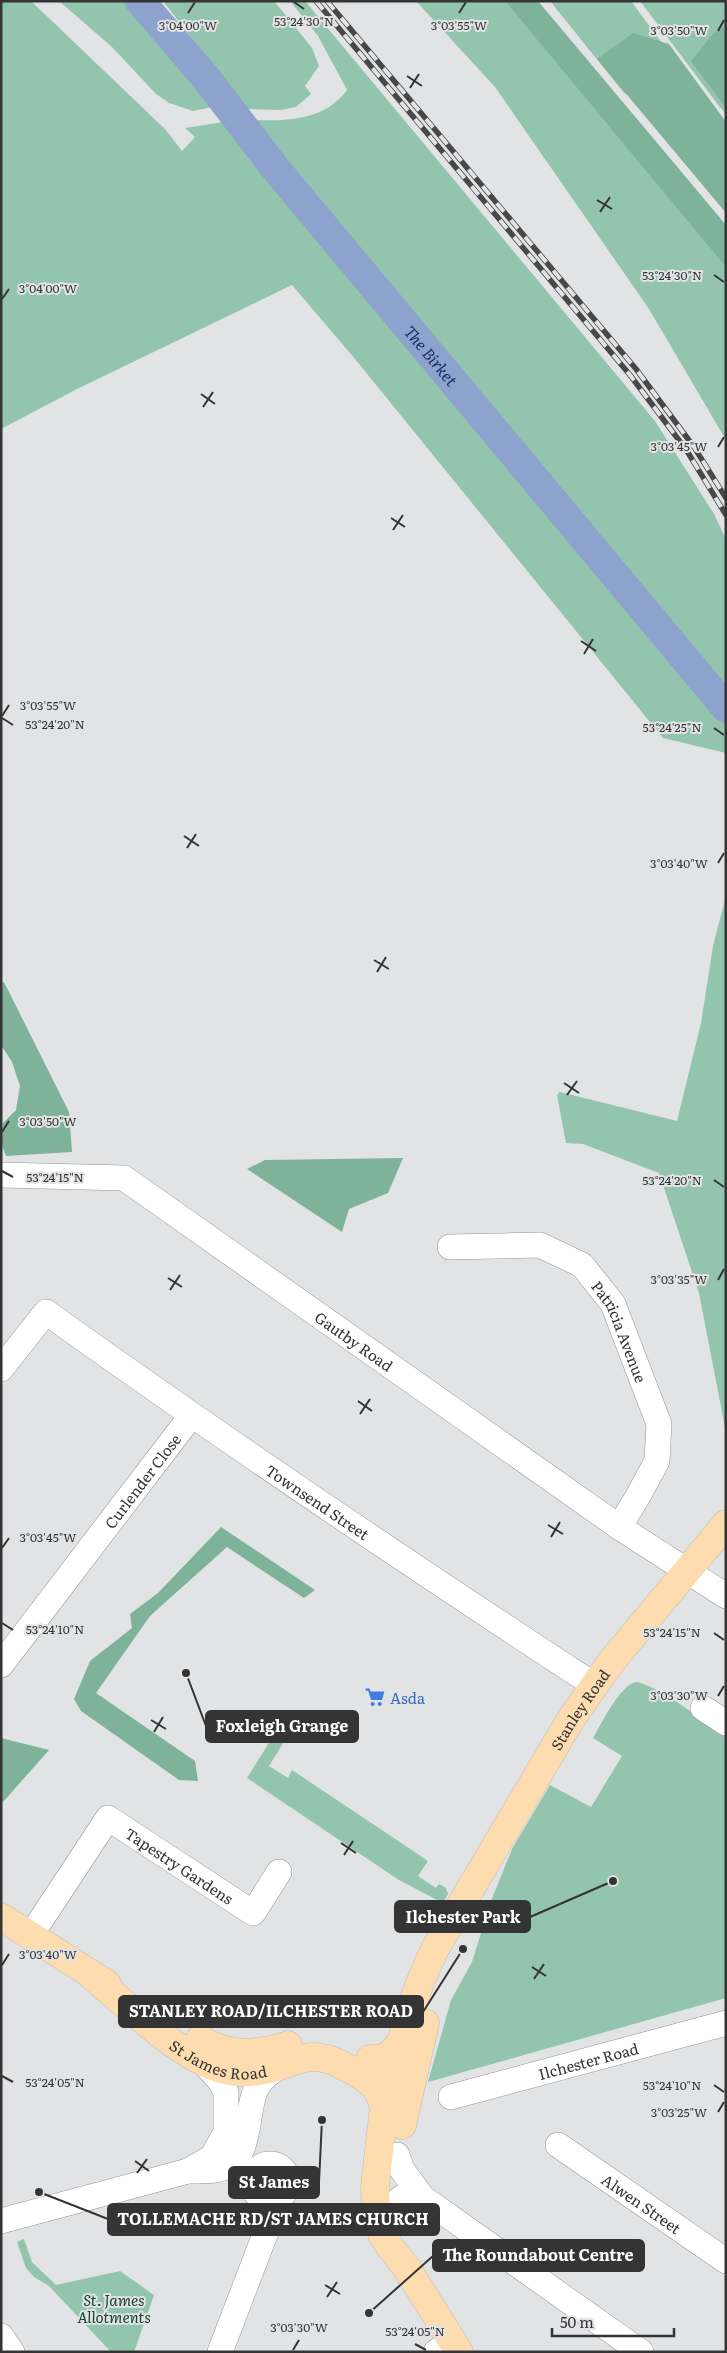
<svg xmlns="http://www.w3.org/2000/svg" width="727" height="2353" font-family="Literata,serif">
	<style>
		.green { fill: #93c5ae }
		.forest { fill: #7eb39a }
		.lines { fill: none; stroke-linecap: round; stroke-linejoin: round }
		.river { stroke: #8da2cc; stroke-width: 30 }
		.minor-casing { stroke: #949596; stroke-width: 26 }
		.major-casing { stroke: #bebebe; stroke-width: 29 }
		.minor { stroke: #fff; stroke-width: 25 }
		.major { stroke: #fddcaf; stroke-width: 28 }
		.rail-casing { stroke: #484849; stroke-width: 5.5 }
		.rail { stroke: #e2e3e5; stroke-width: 4; stroke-dasharray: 11; stroke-linecap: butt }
		.ticks { fill: none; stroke: #343435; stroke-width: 2 }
		.labels { text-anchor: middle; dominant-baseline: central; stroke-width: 4; stroke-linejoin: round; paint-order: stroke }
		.street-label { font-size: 15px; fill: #343435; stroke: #e2e3e5 }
		.shop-label { font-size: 15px; fill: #366cbe; stroke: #e2e3e5; text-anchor: start }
		.park-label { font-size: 15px; font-style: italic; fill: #154230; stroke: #e2e3e5 }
		.water-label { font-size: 16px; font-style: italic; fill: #162b5f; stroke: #e2e3e5 }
		.ticks-label { font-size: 12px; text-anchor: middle; fill: #343435; stroke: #e2e3e5; stroke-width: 4; stroke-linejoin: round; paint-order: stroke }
		.leader { fill: none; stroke: #343435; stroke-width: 2 }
		.callout-dot { fill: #343435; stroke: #e2e3e5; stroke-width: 2 }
		.callout { fill: #343435; stroke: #343435; stroke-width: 2 }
		.callout-label { font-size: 16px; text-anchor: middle; font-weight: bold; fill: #fff }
	</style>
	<rect width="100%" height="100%" fill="#e2e3e5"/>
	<path class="green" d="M1 1H31L165 129 182 151 195 137 185 128 236 120 260 163 726 716V753L663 738 355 359 292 285 77 389 1 429Z
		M59 1H133L222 105 193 111 169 103 156 94 112 47Z
		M163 1H274L312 48 319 66 305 86 311 94 296 107 281 110 243 109 236 96Z
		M290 1H305L655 421 714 514 726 539V689L248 120C285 121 323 122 347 90L318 36Z
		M416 1H529L726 231V440L649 309 495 87Z
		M550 1H631L726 130 624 93Z
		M640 1H726V114L719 106Z
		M726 896V1433L699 1293 659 1173 583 1144 566 1143 557 1095 560 1092 677 1121 701 1023 713 946Z
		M636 1682C656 1684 709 1724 726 1738V1998L428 2082 451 2000 472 1962 491 1901 512 1849 550 1785 591 1807 622 1756 593 1738C601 1724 621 1684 636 1682Z
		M277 1730 287 1737 269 1766 288 1778 292 1770 428 1861 418 1876 436 1888 439 1884 446 1888 448 1894 443 1903 399 1880 247 1778Z
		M24 2239 32 2262 56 2285 120 2271 154 2295 134 2352H111L49 2286 34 2277 26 2268 17 2242Z"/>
	<path class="forest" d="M505 1H538L726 225V267Z
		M726 25V108L691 61 713 34Z
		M633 33 669 44 726 122V213L597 59Z
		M4 982 69 1112 72 1152 6 1156 1 1143 3 1123 16 1110 20 1086 12 1062 1 1045V984Z
		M403 1158 388 1193 349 1209 342 1232 247 1169 265 1160Z
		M221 1527 315 1590 304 1598 227 1547 150 1616 96 1693 195 1761 198 1781 179 1780 81 1711 74 1699 90 1661 132 1628 130 1614 158 1593Z
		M1 1738 49 1750 3 1802 1 1801Z"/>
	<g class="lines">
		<path class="river" id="s1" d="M140 1 206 78 275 168 726 708"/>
		<defs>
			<g id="minor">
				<path id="s2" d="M1 1175 124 1178 619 1527 726 1596"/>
				<path id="s3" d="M450 1247 540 1245 582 1265 613 1304 659 1424 657 1461 637 1498 619 1527"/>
				<path id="s4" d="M1 1369 46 1312C226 1441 409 1564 594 1685"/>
				<path id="s5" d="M1 1665 191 1416"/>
				<path d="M703 1708 726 1723"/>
				<path id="s6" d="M31 1935 108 1818 253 1913 279 1872"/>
				<path id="s7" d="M451 2097 726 2023"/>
				<path id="s8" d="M558 2145 726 2261"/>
				<path d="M397 2155 402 2170 423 2198 641 2352"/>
				<circle cx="270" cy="2182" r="18"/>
				<path d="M188 2171 212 2157 226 2132V2093L221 2082 203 2062"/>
				<path d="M390 2213C397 2197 406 2192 423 2198"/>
				<path d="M1 2221 188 2171C197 2171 207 2171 215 2170 254 2164 244 2115 256 2089 262 2077 272 2071 284 2064"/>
				<path d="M1 2336 12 2352"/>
				<path d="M220 2352 274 2211 275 2199"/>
				<path d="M436 2352 452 2341"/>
			</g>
			<g id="major">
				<path d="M1 1917 107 1984"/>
				<path id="s9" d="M92 1976C127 2005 175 2053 218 2068 240 2076 263 2072 285 2064 293 2061 301 2058 311 2057 328 2056 342 2065 357 2073 372 2082 380 2090 384 2107L375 2186 376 2216 382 2234 390 2247 406 2267 459 2352"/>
				<path d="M200 2039C228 2057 258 2055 288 2045"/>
				<path d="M370 2059 386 2058 400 2044"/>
				<path id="s10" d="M384 2117C396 2058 409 2000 436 1947L571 1719 611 1662 726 1524"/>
				<path d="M402 2125 425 2023"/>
			</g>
		</defs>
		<use href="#minor" class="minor-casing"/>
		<use href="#major" class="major-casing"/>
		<use href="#minor" class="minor"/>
		<use href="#major" class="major"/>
		<defs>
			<path id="rail" d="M316 1 630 375 687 451 726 515
				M327 1 636 369 694 447 726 498"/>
		</defs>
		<use href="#rail" class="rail-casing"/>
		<use href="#rail" class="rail"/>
	</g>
	<path class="ticks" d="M294 2 304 9M188 13 195 2M459 13 466 2M718 31 724 20M407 76 422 86M410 88 419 74M597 200 612 209M600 212 610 197M714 275 724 282M2 299 9 289M201 394 215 404M203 407 213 392M718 447 724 437M391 518 405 527M393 530 403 515M581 641 596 651M584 654 593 639M2 716 9 705M2 718 13 725M714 728 724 735M184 836 199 846M187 848 196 834M718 863 724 853M374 960 389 969M377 972 386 957M564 1083 579 1093M567 1095 577 1081M2 1132 9 1121M2 1171 13 1177M714 1180 724 1187M168 1278 182 1287M718 1280 724 1269M170 1290 180 1275M358 1401 372 1411M360 1414 370 1399M548 1525 563 1534M551 1537 560 1522M2 1548 9 1538M2 1623 13 1630M714 1633 724 1640M718 1696 724 1686M151 1720 166 1729M154 1732 163 1717M341 1843 356 1853M344 1855 353 1841M2 1965 9 1954M532 1967 546 1976M534 1979 544 1964M2 2076 13 2082M714 2085 724 2092M718 2112 724 2102M135 2161 149 2171M137 2173 147 2159M325 2285 340 2294M327 2297 337 2282M415 2344 426 2350M293 2350 299 2340"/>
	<defs>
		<symbol id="supermarket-bare" viewBox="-9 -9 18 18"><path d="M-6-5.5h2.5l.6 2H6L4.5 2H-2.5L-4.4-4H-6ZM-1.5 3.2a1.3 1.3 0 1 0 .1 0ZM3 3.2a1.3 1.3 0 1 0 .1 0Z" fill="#3f7fe0" stroke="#e2e3e5" stroke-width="2.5" paint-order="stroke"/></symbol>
	</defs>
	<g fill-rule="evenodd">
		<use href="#supermarket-bare" x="361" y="1683" width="28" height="28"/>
	</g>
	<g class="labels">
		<g class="street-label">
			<text stroke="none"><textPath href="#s3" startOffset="214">Patricia Avenue</textPath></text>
			<text stroke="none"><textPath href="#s2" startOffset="405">Gautby Road</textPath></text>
			<text stroke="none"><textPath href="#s5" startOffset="232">Curlender Close</textPath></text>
			<text stroke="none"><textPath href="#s4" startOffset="404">Townsend Street</textPath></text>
			<text stroke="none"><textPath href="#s10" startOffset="456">Stanley Road</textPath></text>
			<text stroke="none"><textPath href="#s6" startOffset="226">Tapestry Gardens</textPath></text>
			<text stroke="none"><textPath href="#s9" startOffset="155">St James Road</textPath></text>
			<text stroke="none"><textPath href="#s7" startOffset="142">Ilchester Road</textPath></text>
			<text stroke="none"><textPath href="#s8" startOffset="102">Alwen Street</textPath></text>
		</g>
		<g class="shop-label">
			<text x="390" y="1697">Asda</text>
		</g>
		<g class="park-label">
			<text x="114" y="2299">St. James<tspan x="114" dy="17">Allotments</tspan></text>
		</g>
		<g class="water-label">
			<text stroke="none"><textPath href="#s1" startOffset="459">The Birket</textPath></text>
		</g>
	</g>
	<g class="ticks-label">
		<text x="304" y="26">53°24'30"N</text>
		<text x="188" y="30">3°04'00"W</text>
		<text x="459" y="30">3°03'55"W</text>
		<text x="679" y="35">3°03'50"W</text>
		<text x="672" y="280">53°24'30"N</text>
		<text x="48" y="293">3°04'00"W</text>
		<text x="679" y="451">3°03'45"W</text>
		<text x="48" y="710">3°03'55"W</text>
		<text x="55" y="729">53°24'20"N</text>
		<text x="672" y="732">53°24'25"N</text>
		<text x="679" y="868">3°03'40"W</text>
		<text x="48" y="1126">3°03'50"W</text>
		<text x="55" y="1182">53°24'15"N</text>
		<text x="672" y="1185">53°24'20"N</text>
		<text x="679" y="1284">3°03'35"W</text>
		<text x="48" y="1542">3°03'45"W</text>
		<text x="55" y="1634">53°24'10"N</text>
		<text x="672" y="1637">53°24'15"N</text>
		<text x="679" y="1700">3°03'30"W</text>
		<text x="48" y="1959">3°03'40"W</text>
		<text x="55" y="2087">53°24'05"N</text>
		<text x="672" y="2090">53°24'10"N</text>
		<text x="679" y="2117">3°03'25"W</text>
		<text x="299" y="2332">3°03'30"W</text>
		<text x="415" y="2336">53°24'05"N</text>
	</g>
	<path class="leader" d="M186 1673L206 1726M613 1881L530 1917M463 1949L423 2012M322 2120L319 2182M39 2192L108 2219M369 2313L433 2256"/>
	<g class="callout-dot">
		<circle cx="186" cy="1673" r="5"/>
		<circle cx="613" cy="1881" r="5"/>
		<circle cx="463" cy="1949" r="5"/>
		<circle cx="322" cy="2120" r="5"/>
		<circle cx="39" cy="2192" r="5"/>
		<circle cx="369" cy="2313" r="5"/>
	</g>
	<g class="callout">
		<rect x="206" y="1711" width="152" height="31" rx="5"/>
		<rect x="395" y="1901" width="135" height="31" rx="5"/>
		<rect x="119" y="1996" width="304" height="31" rx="5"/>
		<rect x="229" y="2167" width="90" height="31" rx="5"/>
		<rect x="108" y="2204" width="331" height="31" rx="5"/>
		<rect x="433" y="2240" width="211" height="31" rx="5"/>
	</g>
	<g class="callout-label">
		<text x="282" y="1732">Foxleigh Grange</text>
		<text x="463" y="1923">Ilchester Park</text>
		<text x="271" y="2017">STANLEY ROAD/ILCHESTER ROAD</text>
		<text x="274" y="2188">St James</text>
		<text x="273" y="2225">TOLLEMACHE RD/ST JAMES CHURCH</text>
		<text x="538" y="2261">The Roundabout Centre</text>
	</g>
	<rect width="727" height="2353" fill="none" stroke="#343435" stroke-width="5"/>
	<path d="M552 2328v8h122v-8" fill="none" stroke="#343435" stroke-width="2.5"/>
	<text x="560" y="2328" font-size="15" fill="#343435" stroke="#e2e3e5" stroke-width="4" paint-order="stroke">50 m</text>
</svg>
